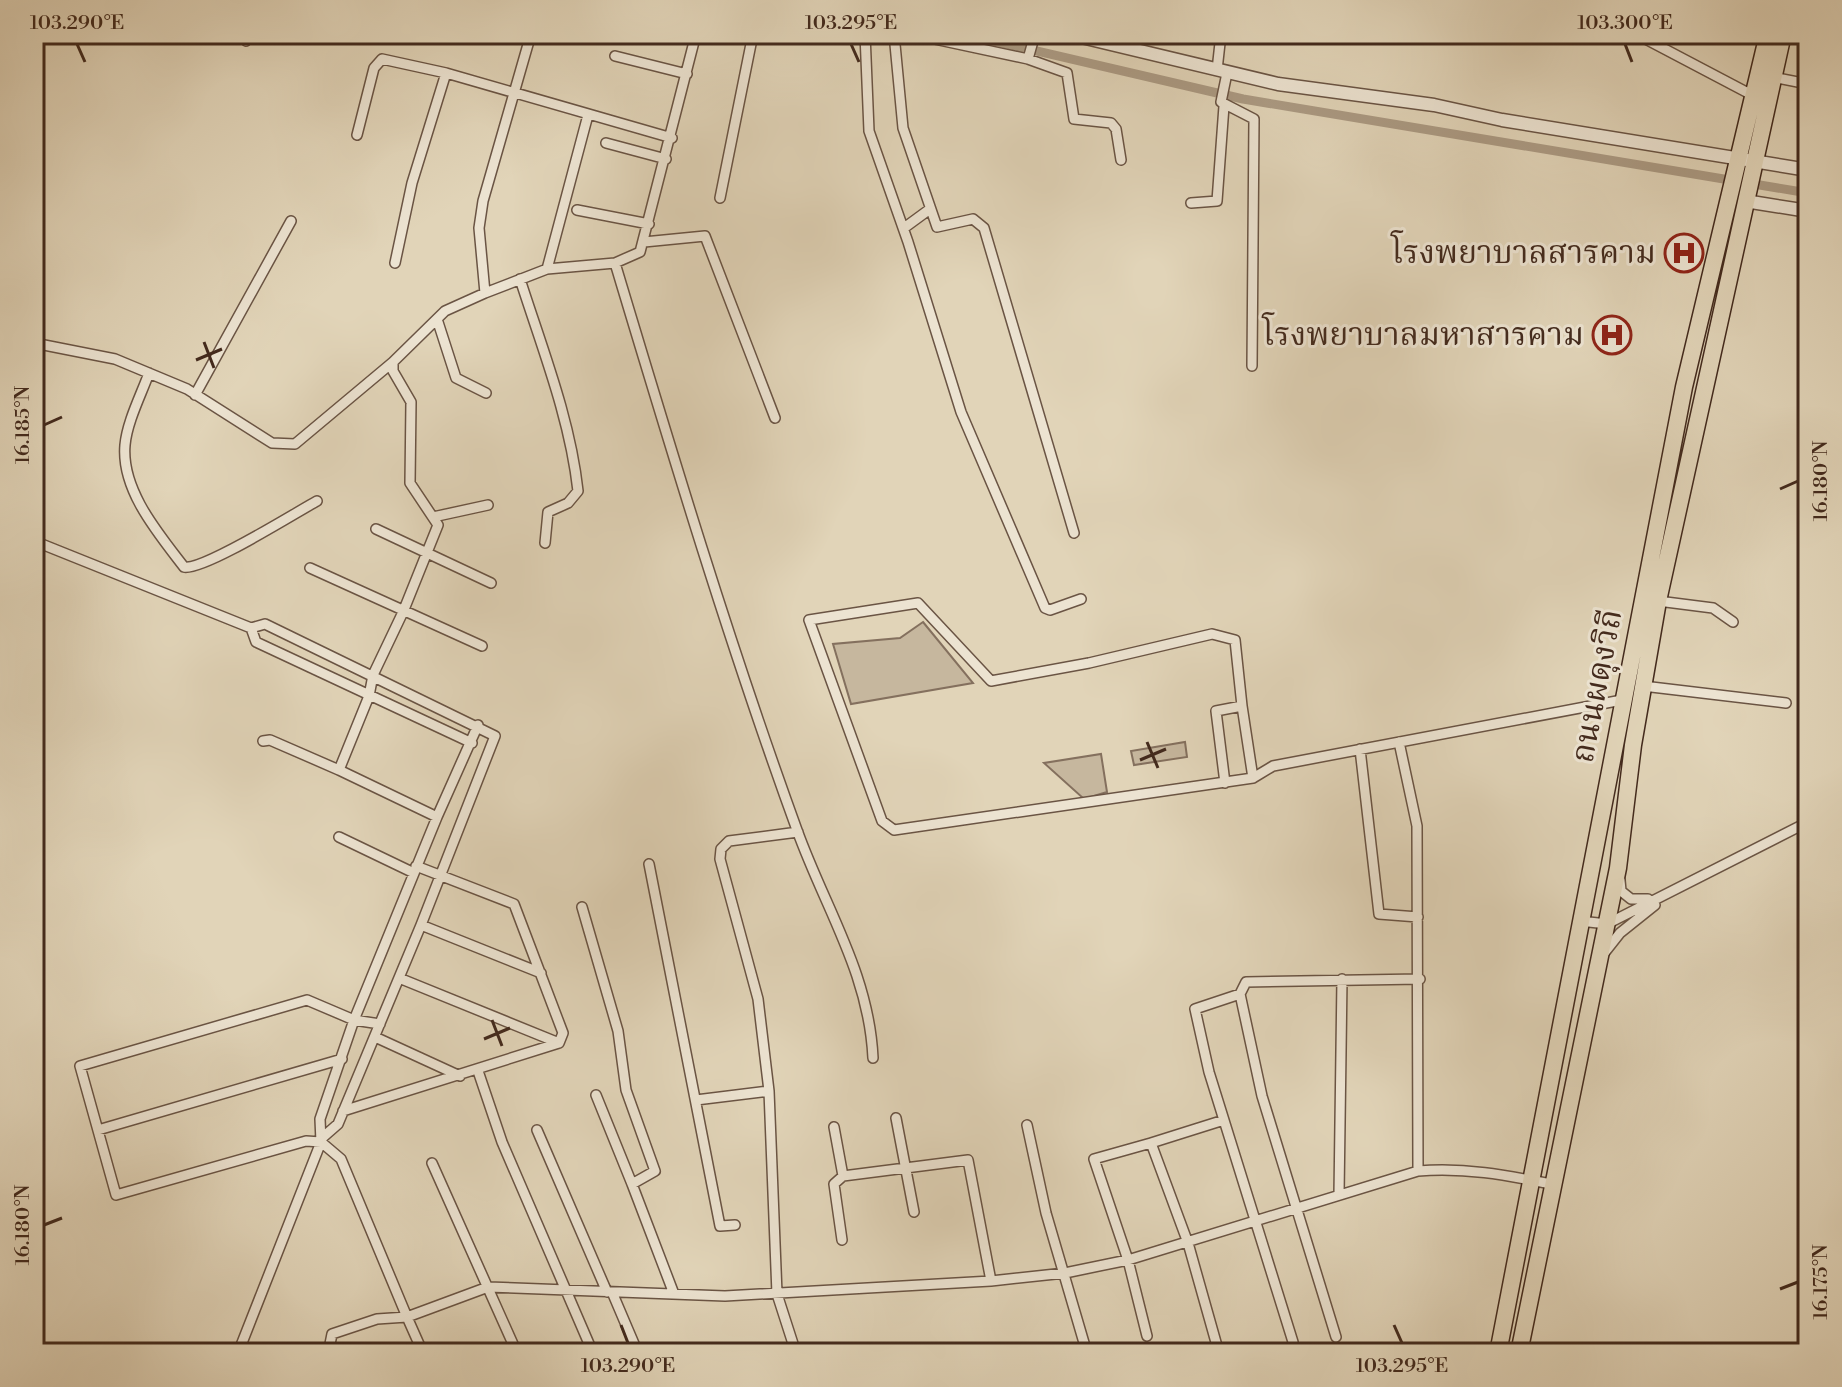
<svg xmlns="http://www.w3.org/2000/svg" width="1842" height="1387" font-family="'Libre Bodoni','Noto Serif Thai',serif">
	<style>
		.green { fill: #c6b79e; stroke: #84705e; stroke-width: 2 }
		.lines { fill: none; stroke-linecap: round; stroke-linejoin: round }
		.canal { stroke: #ab9a83; stroke-width: 9 }
		.minor-casing { stroke: #6a5444; stroke-width: 12 }
		.tertiary-casing { stroke: #6a5444; stroke-width: 15 }
		.primary-casing { stroke: #432a1d; stroke-width: 19 }
		.minor { stroke: #ece3d1; stroke-width: 9 }
		.tertiary { stroke: #ece3d1; stroke-width: 12 }
		.primary { stroke: #e1d4b8; stroke-width: 16 }
		.ticks { fill: none; stroke: #432a1d; stroke-width: 3 }
		.labels { text-anchor: middle; dominant-baseline: central; stroke-width: 6; stroke-linejoin: round; paint-order: stroke }
		.poi-label { font-size: 32px; fill: #432a1d; stroke: #ece3d1; text-anchor: end }
		.street-label { font-size: 32px; fill: #432a1d; stroke: #ece3d1 }
		.neatline { fill: none; stroke: #432a1d; stroke-width: 3 }
		.ticks-label { font-size: 20px; text-anchor: middle; fill: #432a1d }
	</style>
	<rect width="100%" height="100%" fill="#e1d4b8"/>
	<filter id="stains"><feTurbulence type="fractalNoise" baseFrequency=".0025" numOctaves="4"/><feColorMatrix values="0 0 0 0 .2 0 0 0 0 .09 0 0 0 0 .02 0 0 0 .5 -.17"/></filter>
	<radialGradient id="worn" r=".72"><stop offset=".6" stop-color="#630" stop-opacity="0"/><stop offset="1" stop-color="#630" stop-opacity=".3"/></radialGradient>
	<path class="green" d="M923 622 973 683 851 704 833 644 900 638Z
		M1185 742 1187 757 1134 765 1131 751Z
		M1101 754 1107 792 1084 799 1044 763Z"/>
	<g class="lines">
		<path class="canal" d="M964 34 1243 99 1808 193"/>
		<defs>
			<path id="minor" d="M865 34 869 131 908 242 961 412 1045 608 1050 610 1081 599
				M894 34 903 128 937 227 973 219 984 228 1074 533
				M911 34 1028 59 1067 73 1074 119 1111 123 1116 129 1121 160
				M1636 34 1752 95
				M1726 34 1738 39
				M246 41 247 34
				M615 56 687 74
				M1028 59 1035 34
				M1217 70 1221 34
				M1227 73 1221 102 1254 119 1252 366
				M1772 77 1808 84
				M357 135 374 68 382 59 446 73
				M606 143 666 159
				M720 198 753 34
				M1191 203 1217 201 1224 106
				M577 210 649 224
				M904 228 930 209
				M644 242 705 236 775 418
				M395 263 412 183 446 73 672 138
				M615 263C672 453 729 643 797 830 825 908 869 973 873 1058
				M547 269 588 115
				M520 279C542 348 570 418 578 491L568 503 548 512 545 543
				M485 293 479 228 483 201 531 34
				M437 319 456 378 486 393
				M34 343 115 359 187 389 272 443 295 444 393 362
				M149 373C141 395 127 422 125 445 121 490 158 533 184 567 203 571 295 513 317 501
				M195 395 291 221
				M433 517 488 505
				M376 529 491 583
				M34 541 251 628
				M310 568 482 646
				M1658 601 1713 608 1733 622
				M1643 686 1786 703
				M1242 706 1235 640 1212 634 1089 663 991 681 918 603 809 620 882 821 894 830 1253 778 1273 766 1622 700
				M478 725 437 817 339 770 369 696 373 675 403 612 438 525 410 483 411 402 393 371V362L445 311 485 293 547 269 615 263 640 252 696 34
				M263 741 270 740 339 770
				M1399 742 1417 826 1418 1171
				M1360 749 1379 914 1418 917
				M1225 783 1216 711 1242 706 1253 778
				M437 817 354 1020 307 1000 80 1066 116 1195 306 1141 321 1142 341 1159 407 1317 488 1287 725 1296 991 1281 1065 1273 1128 1260 1418 1171C1464 1167 1505 1175 1551 1184
				M339 837 414 873
				M649 864 720 1226 735 1225
				M1620 880 1621 891 1631 899H1648
				M582 907 618 1031 626 1090 655 1171 632 1184 674 1294
				M1580 921 1607 924 1808 822
				M421 925 541 973
				M1605 952 1620 933 1655 905
				M399 978 559 1043
				M1240 994 1195 1009 1209 1072 1293 1342
				M375 1037 460 1076
				M478 1071 502 1142 593 1353
				M769 1091 777 1294 796 1353
				M596 1095 632 1184
				M696 1100 769 1091 758 999 720 859 721 849 729 841 798 832
				M343 1111 559 1043 563 1033 514 904 416 866
				M896 1118 914 1212
				M1027 1125 1046 1213 1087 1353
				M834 1127 843 1176
				M98 1130 342 1059
				M537 1130 607 1292
				M322 1138 338 1124 421 925 495 736 265 624 251 628 256 642 472 743
				M1151 1143 1224 1120
				M432 1163 517 1353
				M1339 1195 1342 979
				M842 1240 834 1184 843 1176 968 1160 991 1281
				M612 1292 638 1353
				M1147 1336 1128 1260 1094 1159 1151 1143 1188 1243 1219 1353
				M1336 1337 1262 1096 1240 994 1246 982 1420 979
				M238 1353 321 1142 320 1119 354 1020 380 1024
				M335 1353 330 1344 332 1334 377 1319 407 1317 423 1353"/>
			<path id="tertiary" d="M1069 34 1278 84 1434 105 1502 120 1808 170
				M1745 201 1808 211"/>
			<path id="primary" d="M1498 1353 1684 387 1768 34
				M1519 1353 1618 868 1633 745 1658 601 1783 34"/>
		</defs>
		<use href="#minor" class="minor-casing"/>
		<use href="#tertiary" class="tertiary-casing"/>
		<use href="#primary" class="primary-casing"/>
		<use href="#minor" class="minor"/>
		<use href="#tertiary" class="tertiary"/>
		<use href="#primary" class="primary"/>
	</g>
	<path class="ticks" d="M77 44 85 62M851 44 859 62M1625 44 1632 62M204 342 214 368M196 360 222 349M44 425 62 417M1780 489 1798 481M1147 742 1158 768M1140 760 1166 749M492 1020 502 1046M484 1039 510 1028M44 1225 62 1218M1780 1289 1798 1282M621 1325 628 1343M1394 1325 1402 1343"/>
	<defs>
		<symbol id="hospital-ring" viewBox="-11 -11 22 22"><circle r="9.5" fill="#ece3d1" stroke="#8f2418" stroke-width="1.5"/><path d="M-5-5h3v3.5h4V-5h3V5h-3V1.5h-4V5h-3Z" fill="#8f2418"/></symbol>
	</defs>
	<g fill-rule="evenodd">
		<use href="#hospital-ring" x="1662" y="231" width="44" height="44"/>
		<use href="#hospital-ring" x="1590" y="313" width="44" height="44"/>
	</g>
	<g class="labels">
		<g class="poi-label">
			<text x="1656" y="253">โรงพยาบาลสารคาม</text>
			<text x="1584" y="335">โรงพยาบาลมหาสารคาม</text>
		</g>
		<g class="street-label">
			<text transform="translate(1597 686) rotate(-79)">ถนนผดุงวิถี</text>
		</g>
	</g>
	<rect width="1842" height="1387" fill="none" stroke="#e1d4b8" stroke-width="88"/>
	<rect x="44" y="44" width="1754" height="1299" class="neatline"/>
	<g class="ticks-label">
		<text x="77" y="29">103.290°E</text>
		<text x="851" y="29">103.295°E</text>
		<text x="1625" y="29">103.300°E</text>
		<text transform="translate(22 425) rotate(-90)" y="7">16.185°N</text>
		<text transform="translate(1820 481) rotate(-90)" y="7">16.180°N</text>
		<text transform="translate(22 1225) rotate(-90)" y="7">16.180°N</text>
		<text transform="translate(1820 1282) rotate(-90)" y="7">16.175°N</text>
		<text x="628" y="1372">103.290°E</text>
		<text x="1402" y="1372">103.295°E</text>
	</g>
	<rect width="100%" height="100%" filter="url(#stains)"/>
	<rect width="100%" height="100%" fill="url(#worn)"/>
</svg>
